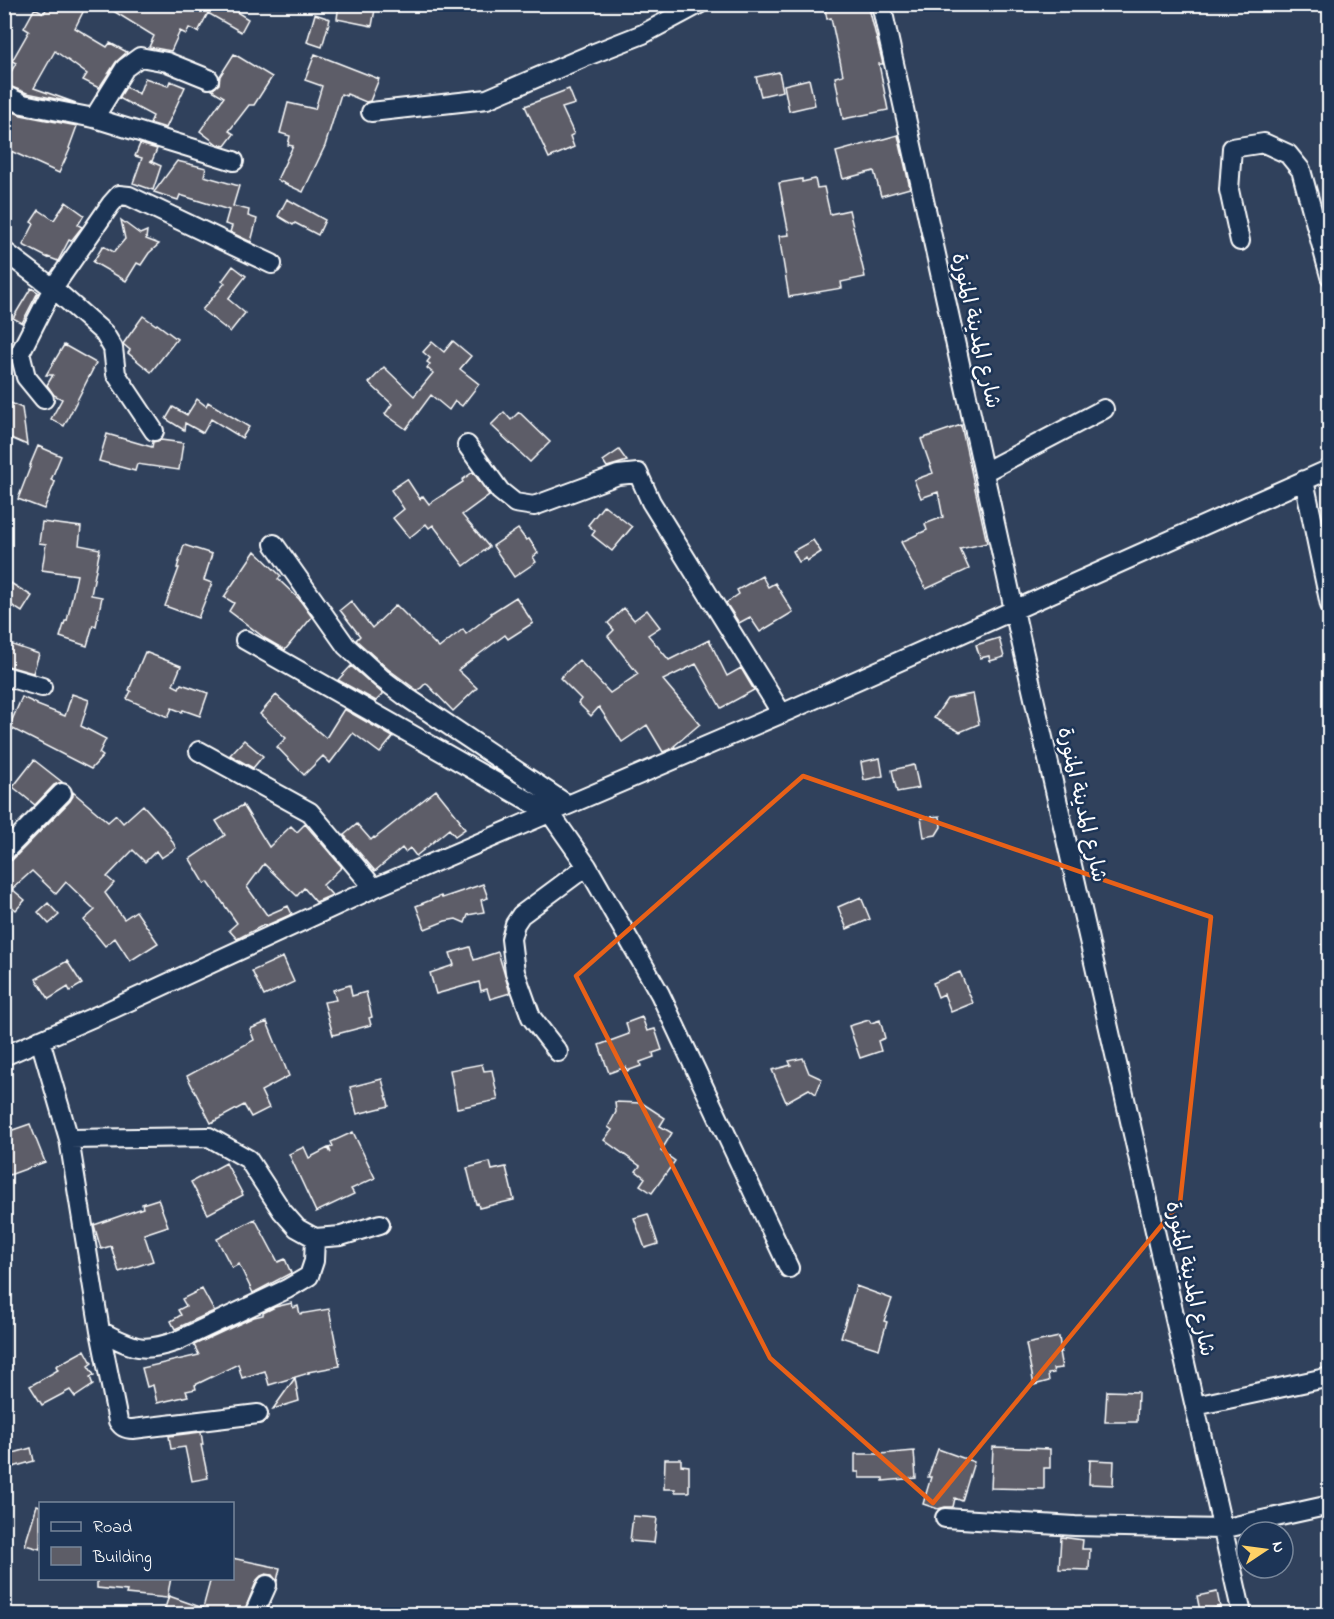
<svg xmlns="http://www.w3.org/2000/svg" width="1334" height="1619" font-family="'Indie Flower','Playpen Sans Arabic',sans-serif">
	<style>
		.building { fill: #5d5d67; stroke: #fff; stroke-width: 1.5 }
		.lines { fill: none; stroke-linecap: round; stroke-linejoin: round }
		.minor-casing { stroke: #fff; stroke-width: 22 }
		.minor { stroke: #1d3557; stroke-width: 18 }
		.marked { fill: none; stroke: #e96118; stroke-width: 4.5; stroke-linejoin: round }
		.labels { text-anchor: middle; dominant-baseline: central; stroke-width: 5; stroke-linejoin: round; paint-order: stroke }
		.street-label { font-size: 21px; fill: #fff; stroke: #1d3557 }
	</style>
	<rect width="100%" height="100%" fill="#30415c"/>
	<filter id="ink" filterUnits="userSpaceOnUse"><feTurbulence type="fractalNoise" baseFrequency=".0167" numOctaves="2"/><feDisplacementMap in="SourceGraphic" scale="12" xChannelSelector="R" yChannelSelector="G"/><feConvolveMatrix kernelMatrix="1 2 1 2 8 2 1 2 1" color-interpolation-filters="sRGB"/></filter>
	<g filter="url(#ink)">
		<path class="building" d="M49 4H87L75 28 107 47 110 43 127 52 116 62 99 88 83 80 87 74 55 51 34 88 76 103 27 93 4 84 16 63 12 61 29 31 24 28 35 8 44 13Z
			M102 4H224L248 19 241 32 208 13 198 32 189 28 186 34 180 31 171 51 149 47 154 36Z
			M339 4H376L372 26 337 19Z
			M824 4H868L883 64H879L888 110 843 119 835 77 843 75 831 18 827 19Z
			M315 14 330 19 322 47 307 42Z
			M234 54 272 77 254 105H249L229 131 234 134 225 146 217 144 200 131 224 97 212 90 219 84 220 76Z
			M315 54 379 79 370 101 366 102 347 94 346 96 341 94 325 146 303 192 277 180 293 146 288 145 290 136 280 133 288 103 315 109 322 86 305 80Z
			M779 72 783 91 761 96 756 77Z
			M145 78 168 86 170 81 185 87 166 128 150 123 153 116 119 98 126 87 139 94Z
			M809 79 815 105 789 111 784 85Z
			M569 89 575 104 562 108 574 134 570 136 574 147 549 158 525 106Z
			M4 108 21 115 77 126 69 148 70 149 59 173 4 148Z
			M898 135 910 188 881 196 874 171 843 179 836 152Z
			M140 144 157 149 152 161H150L161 166 153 190 133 183 142 158 135 156Z
			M177 161 206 168 204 176 239 186 233 206 249 210 248 216 257 219 251 242 230 232 232 226 225 224 229 210 180 195 178 200 154 192Z
			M802 179V182L815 179 817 188 824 187 830 214 849 210 865 277 841 282 842 288 789 297 779 236 789 235 779 183Z
			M287 199 325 220 318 235 295 223 293 225 278 216Z
			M66 202 84 215 78 225 82 227 71 241 69 240 58 261 48 257V258L23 245 34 224 31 222 39 210 54 220Z
			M121 220 140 234 147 231 146 239 159 244 149 253 141 265 137 263 126 281 93 262 103 246 114 252 125 239Z
			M233 266 246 276 228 299 245 313 230 332 202 310 225 283 222 281Z
			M31 288 38 292 22 323 13 318Z
			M143 316 156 325 157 324 177 339 151 372 128 353 130 350 123 344Z
			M453 341 471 356 460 369 479 384 462 406 455 401 449 410 431 395 406 429 385 414 392 404 369 383 384 367 414 396 433 373 427 368 430 364 427 362 430 358 423 352 432 342 444 352Z
			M64 345 96 363 64 426 51 419 62 399 54 395 47 385 53 375H46Z
			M197 399 206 406 208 402 249 427 242 438 211 419 203 433 185 423 184 430 166 419 173 407 187 415Z
			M4 400 22 408 27 445 4 435Z
			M504 412 511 420 519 412 550 442 530 462 491 425Z
			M961 425 987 543 960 549 969 569 926 589 901 542 927 530 925 524 943 517 938 492 921 498 914 480 933 473 921 439Z
			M107 434 152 447 153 442 161 440 183 443 179 470 137 464 135 471 99 461Z
			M38 446 61 456 51 480 55 482 44 509 18 499 31 465H30Z
			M619 450 627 461 607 467 603 461Z
			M473 472 489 495 462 515 489 547 464 566 433 525 429 528 426 524 409 538 393 518 404 509 391 490 407 479 420 499 423 496 429 504 463 482 462 480Z
			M604 505 632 527 612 551 592 535 595 531 588 525Z
			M42 522 81 527 79 545 100 549 91 595 102 597 96 626 93 625 87 646 60 637 65 621H67L77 575 42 570 46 544 39 543Z
			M518 529 526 540 529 539 538 553 533 557 536 562 514 577 493 546Z
			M813 540 821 552 807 561 806 558 799 562 793 551Z
			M184 545 212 554 204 580 212 583 198 618 165 606 179 568H177Z
			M255 551 281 576 278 579 299 599 312 617 285 650 266 639 229 611 234 603 224 597Z
			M762 576 768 587 775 583 793 612 760 632 750 617 739 623 726 603 739 594 737 590Z
			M4 579 32 596 22 612 8 603 11 598 4 594Z
			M516 597 533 623 508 639 505 635 458 670 477 688 453 711 426 683 418 691 388 669 356 640 360 636 340 610 351 601 372 628 396 605 439 648 463 629 466 634 492 614 491 613Z
			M624 608 634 620 647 610 660 627 648 635 669 660 709 640 727 676 741 668 754 690 721 708 696 664 663 680 700 724 674 746 675 747 663 752 647 725 622 742 599 707 591 716 578 703 581 699 560 678 579 660 610 693 638 674 608 636 614 630 608 623Z
			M999 638 1004 657 990 661 989 656 980 658 976 645Z
			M4 642 39 654 33 673 4 665Z
			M145 652 181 666 173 685 179 688 181 684 208 693 200 716 183 710 182 712 172 708 168 717 127 699 131 691 129 690Z
			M351 666 383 694 376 701 338 680Z
			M72 694 89 700 81 726 106 739 99 753 103 756 91 769 9 727 22 697 37 704V705L65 716Z
			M973 694 979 724 960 732 934 718 947 699Z
			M276 695 326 738 344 709 393 737 380 753 353 733 330 763 323 756 304 775 277 747 286 738 260 714Z
			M244 740 263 756 253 768 230 755Z
			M880 758 883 776 864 780 861 762Z
			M34 760 62 782 54 785 35 805 13 787Z
			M914 765 919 788 897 792 892 770Z
			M436 790 460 820 459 821 465 829 455 836 449 829 416 856 410 848 405 852 402 848 375 871 344 835 357 824 371 840 374 837 375 838Z
			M73 792 108 822 116 815 123 823 143 805 167 832 176 848 161 858 156 851 145 862 133 850 107 877 114 883 105 893 124 919 136 911 158 943 130 961 115 938 105 946 84 920 95 910 66 882 56 894 32 871 12 889 25 900 16 910 4 900V863L12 860 70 801 73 796Z
			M243 805 269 847 291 826 297 832 305 824 342 867 323 885 332 895 316 902 304 888 297 896 264 864 247 887 267 915 288 906 292 914 265 926 264 925 237 939 229 930 237 923 208 882 205 884 190 859 225 835 216 821Z
			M940 816 941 827 936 835 924 837 921 818Z
			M483 884 488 898 481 900 484 912 468 915 465 923 456 919 445 921 425 929 416 906 441 896 442 898Z
			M861 897 870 919 847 929 838 907Z
			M48 903 59 915 49 924 38 912Z
			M470 947 474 960 498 952 510 993 490 999 487 989 481 991 479 982 436 994 430 973 454 965 450 953Z
			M283 957 294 982 264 996 252 971Z
			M67 961 82 984 70 991 68 987 49 999 36 979Z
			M960 972 973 1003 951 1012 944 994 938 997 933 983Z
			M350 985 352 996 366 992 372 1017 369 1018 371 1025 333 1035 324 1002 336 1000 333 990Z
			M642 1017 647 1031 655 1029 662 1050 653 1053 654 1057 640 1062 641 1066 627 1071 626 1067 609 1073 599 1045 629 1034 626 1023Z
			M869 1020 871 1023 880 1020 885 1038 878 1041 881 1051 860 1058 849 1026Z
			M267 1022 289 1076 261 1091 269 1108 251 1117 244 1105 211 1123 187 1076 254 1040 250 1029Z
			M803 1058 809 1073 822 1079 816 1094 809 1089 786 1102 772 1070 791 1065 789 1061Z
			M482 1064 484 1071 492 1070 498 1100 457 1108 450 1070Z
			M382 1079 389 1106 357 1114 350 1087Z
			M615 1102 642 1103 665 1118 660 1126 672 1133 661 1151 675 1161 652 1193 640 1185 645 1178 636 1171 640 1166 604 1140 612 1130 608 1127 616 1112Z
			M30 1124 45 1162 4 1177V1133Z
			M353 1132 375 1178 351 1189 354 1194 316 1212 289 1154 304 1147 309 1158 328 1148 331 1153 329 1148 333 1146 331 1142Z
			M490 1162 492 1170 506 1167 514 1200 479 1208 478 1203 476 1204 467 1168Z
			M226 1163 243 1195 208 1214 191 1182Z
			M158 1199 168 1226 144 1234 153 1261 119 1272 111 1246 101 1249 94 1225 143 1208 142 1204Z
			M648 1214 658 1244 645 1248 634 1218Z
			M255 1219 278 1262 285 1259 291 1273 253 1293 239 1264 232 1268 217 1239Z
			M856 1286 892 1299 884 1321 887 1322 879 1349 841 1337Z
			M202 1289 214 1311 175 1329 171 1321 181 1315 178 1310 186 1306 182 1299Z
			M292 1303 293 1308 298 1306 300 1314 329 1309 340 1366 308 1372 309 1373 269 1385 265 1371 242 1378 238 1364 195 1385 196 1389 186 1391 188 1396 157 1403 153 1385 147 1387 142 1368 199 1355 194 1345 254 1317 263 1315V1313L275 1307Z
			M1059 1337 1061 1352H1059L1062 1368 1053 1369 1054 1373 1048 1374 1049 1381 1034 1385 1026 1344Z
			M85 1350 92 1363 88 1366 94 1375 90 1377 93 1385 75 1397 70 1390 42 1405 30 1386 58 1370 56 1366Z
			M295 1378 299 1401 273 1409Z
			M1107 1391 1138 1392 1137 1422H1105Z
			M201 1432 203 1445H201L208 1478 192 1481 185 1447 171 1449 169 1436Z
			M993 1447 1050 1449V1468H1044V1489L991 1488Z
			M31 1448 34 1461 13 1467 10 1454Z
			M938 1449 974 1462 962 1501 955 1498 953 1507H945L938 1509 923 1504 931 1477H928Z
			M914 1451 916 1478 883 1481V1478H859V1472H855V1454H880Z
			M665 1459H681V1465L689 1466V1492H675V1489H664Z
			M1090 1460 1114 1461 1113 1485 1089 1484Z
			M37 1505 40 1506V1549L25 1545Z
			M633 1516 657 1518 654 1543 630 1541Z
			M1061 1537 1083 1540 1082 1549H1090L1089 1570 1059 1569Z
			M232 1558 280 1568 277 1581 272 1575 266 1574 261 1576 257 1580 243 1614H163L169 1596 203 1608 211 1578H232Z
			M97 1578H171L167 1598 126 1594 127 1591 97 1588Z
			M1217 1592 1220 1607 1200 1611 1197 1596Z"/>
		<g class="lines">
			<defs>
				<path id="minor" d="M881 4 1014 610 1242 1614
					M4 95 23 104 94 118 234 161
					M371 112 487 99 587 56 643 34 699 4
					M94 118 125 68 140 57 167 62 209 79
					M1240 241 1229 190 1232 148 1264 143 1288 154 1301 170 1330 276
					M4 251 53 288 104 333 113 348 116 374 154 431
					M44 399 26 377 20 353 53 288 111 204 119 195 129 196 272 264
					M467 445 500 491 515 503 534 506 618 475 638 473 651 502 782 714
					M984 472 1104 409
					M1304 480 1330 605
					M274 544 346 646 381 678 405 696 568 805
					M245 640 550 813 587 866 660 994 789 1268
					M4 676 42 687
					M199 751 310 812 374 888
					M4 852 62 793
					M40 1040 69 1139 100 1331 118 1421C122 1427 125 1429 133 1429L258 1414
					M558 1052 531 1017 515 972 511 939 515 924 521 915 587 866
					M4 1056 110 1010 374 888 790 710 1330 469
					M69 1139 209 1137 248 1159 282 1211 297 1228 315 1238 341 1236 380 1224
					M100 1331C133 1347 140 1354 177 1341L287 1289 309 1276 314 1261 315 1238
					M1195 1406 1330 1377
					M945 1518 1075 1526 1222 1529 1330 1505
					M254 1614 267 1585"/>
			</defs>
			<use href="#minor" class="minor-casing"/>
			<use href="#minor" class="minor"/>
		</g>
	</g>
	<path class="marked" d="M803 776 1211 917 1180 1203 933 1503 770 1358 576 976Z"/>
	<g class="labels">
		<g class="street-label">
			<text transform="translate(975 331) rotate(77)">شارع المدينة المنورة</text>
			<text transform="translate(1081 805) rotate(77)">شارع المدينة المنورة</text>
			<text transform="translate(1189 1279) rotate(77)">شارع المدينة المنورة</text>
		</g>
	</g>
	<rect width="1334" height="1619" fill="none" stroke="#1d3557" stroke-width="24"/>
	<rect x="12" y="12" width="1310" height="1595" fill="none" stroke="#fff" stroke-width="2" filter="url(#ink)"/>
	<rect x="39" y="1502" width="195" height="78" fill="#1d3557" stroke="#77869a" stroke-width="1.5"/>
	<rect x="51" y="1522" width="30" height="9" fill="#1d3557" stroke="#77869a" stroke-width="1.5"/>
	<text x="93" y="1532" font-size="18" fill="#ffffff">Road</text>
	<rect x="51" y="1547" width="30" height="18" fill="#5d5d67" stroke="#77869a" stroke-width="1.5"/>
	<text x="93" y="1562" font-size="18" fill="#ffffff">Building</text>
	<g transform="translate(1265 1550) rotate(77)"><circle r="28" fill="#1d3557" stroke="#77869a" stroke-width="1.5"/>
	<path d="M0-4.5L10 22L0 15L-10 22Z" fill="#ffd166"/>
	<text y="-9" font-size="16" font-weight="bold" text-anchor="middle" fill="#ffffff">N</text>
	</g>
</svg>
